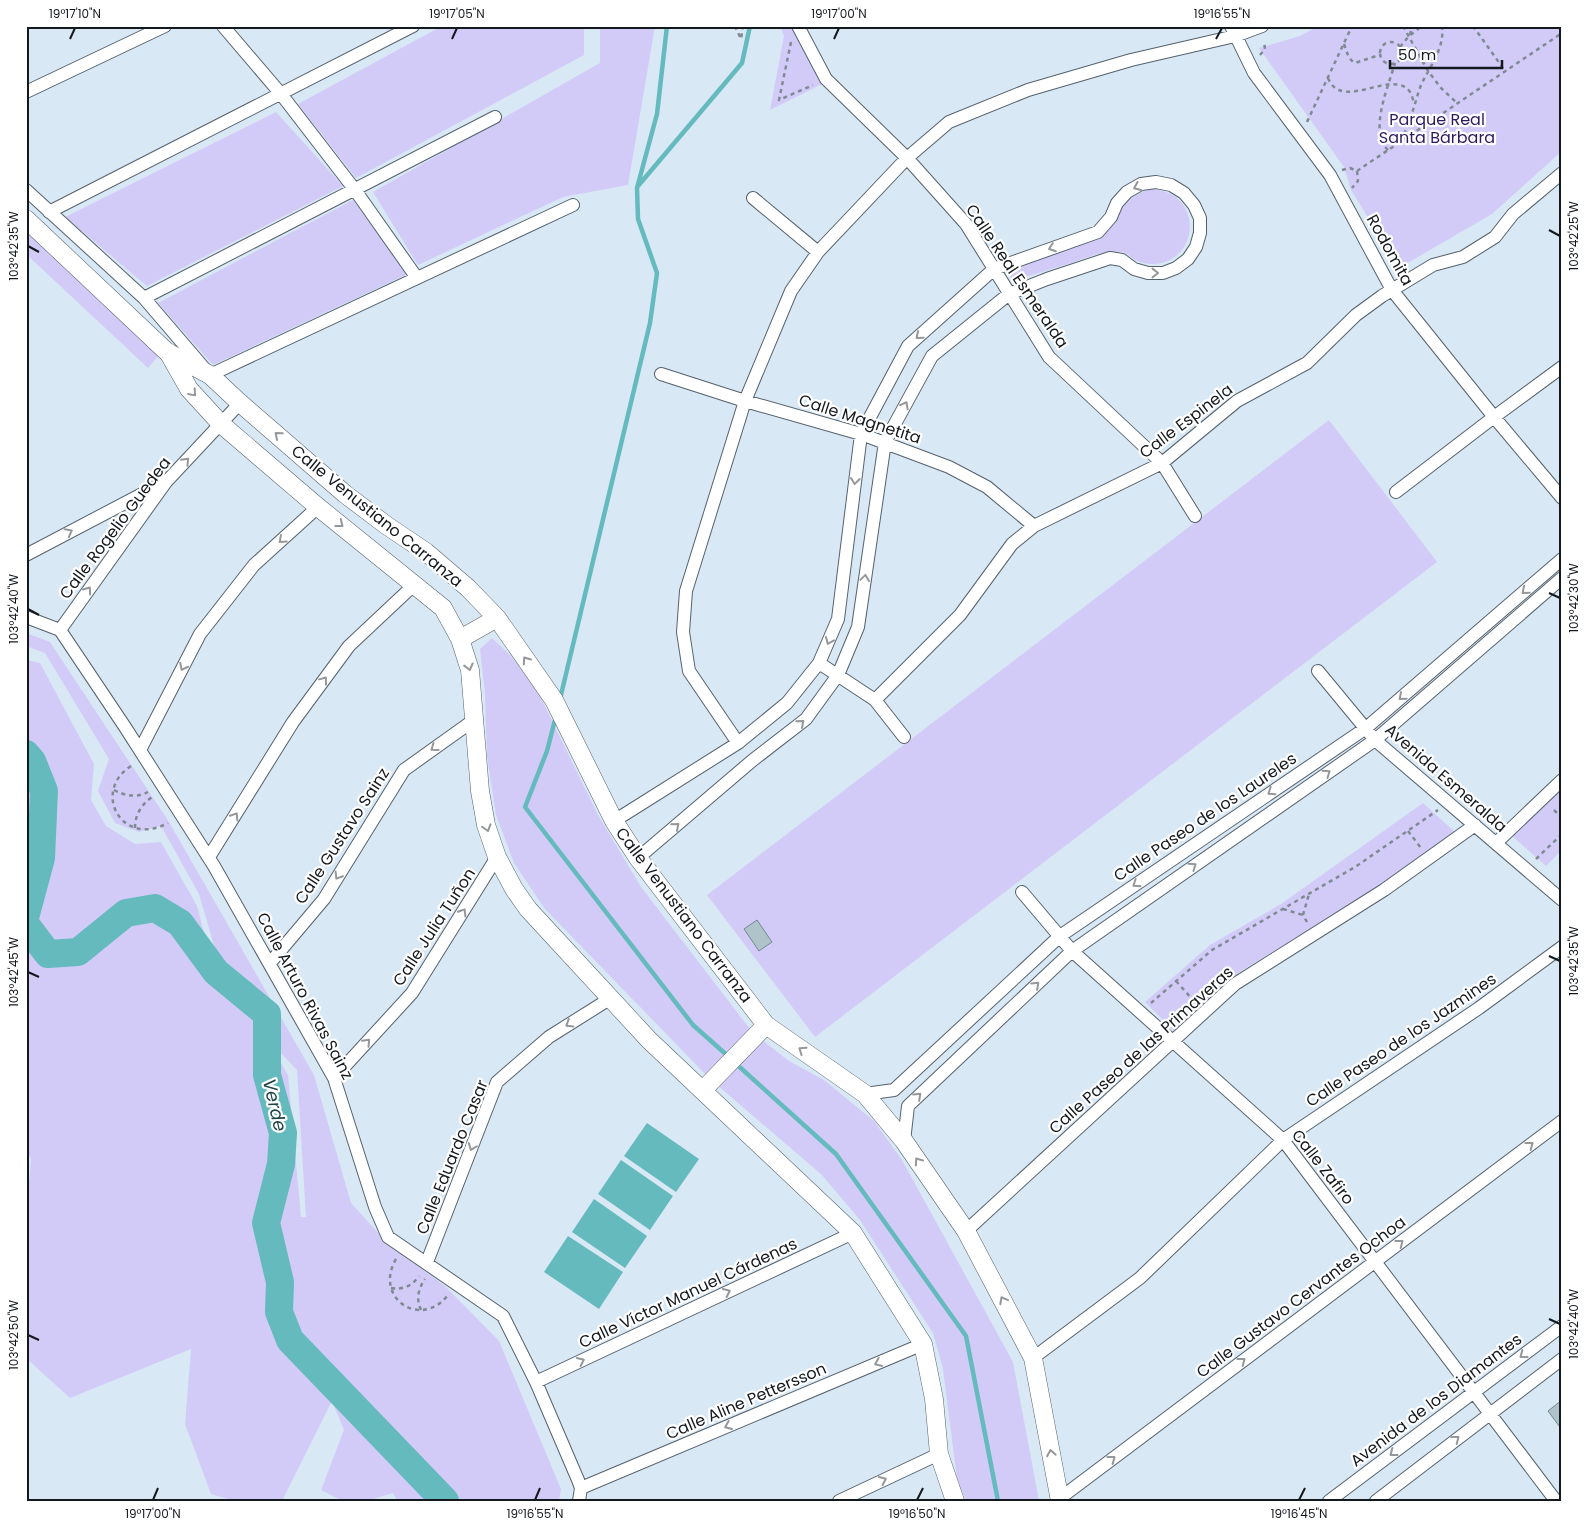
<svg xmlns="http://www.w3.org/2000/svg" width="1588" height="1527" font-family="Poppins,sans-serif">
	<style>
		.green { fill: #d2cbf8 }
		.water { fill: #65babe }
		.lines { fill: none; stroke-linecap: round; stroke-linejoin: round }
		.stream { stroke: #65babe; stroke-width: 4.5 }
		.river { stroke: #65babe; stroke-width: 28 }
		.building { fill: #afc3cb; stroke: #74878e }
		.street-casing { stroke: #55626d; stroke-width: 14 }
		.secondary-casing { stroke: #55626d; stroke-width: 19 }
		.path { stroke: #808a93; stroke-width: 2.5; stroke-dasharray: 4 4; stroke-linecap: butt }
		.street { stroke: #fff; stroke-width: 12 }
		.secondary { stroke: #fff; stroke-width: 18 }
		.oneway { stroke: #95989a }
		.ticks { fill: none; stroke: #14191e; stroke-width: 2 }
		.labels { text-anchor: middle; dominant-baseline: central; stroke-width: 4.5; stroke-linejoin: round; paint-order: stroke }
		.park-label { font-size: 16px; fill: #2e1a5d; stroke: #fff }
		.street-label { font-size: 16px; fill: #14191e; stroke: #fff }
		.water-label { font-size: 18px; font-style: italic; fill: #1d4547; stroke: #fff }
		.neatline { fill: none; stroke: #14191e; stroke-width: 2 }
		.ticks-label { font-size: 12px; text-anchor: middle; fill: #14191e }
	</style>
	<rect width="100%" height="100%" fill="#d9e8f5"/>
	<path class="green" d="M442 26H584V55L356 178 298 104Z
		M600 26H655L628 185 563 197 418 265 373 192 600 63Z
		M780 26H793L822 84 770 110 784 36Z
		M1318 26H1562V151L1492 214 1399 268 1351 190 1344 167 1259 48 1300 36Z
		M276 112 343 186 147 286 65 217Z
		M1155 189C1164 191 1172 193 1179 200 1197 218 1192 250 1168 261 1158 265 1145 265 1135 260 1130 257 1128 253 1122 252 1104 250 1088 257 1071 263 1051 269 1032 275 1012 281L1008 269 1100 238C1121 215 1119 194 1155 189Z
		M353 200 408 274 213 365 158 303Z
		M26 229 160 354 148 368 26 254Z
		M1329 420 1437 562 815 1037 707 895Z
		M26 633 50 642 169 822 314 1075 351 1203 390 1246 445 1286 499 1341 561 1489 559 1501H397L393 1493 367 1501H343L321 1490 344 1430 332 1401 282 1501H235L211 1494 185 1424 191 1349 70 1398 26 1358V1225L31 1158 26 1151V660L40 663 94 764 91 800 106 826 135 844 161 842 197 906 218 986 256 1021 288 1075 301 1217H306L297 1070 276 1048 272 1013 220 966 199 894 161 826 139 832 115 823 98 791 109 759 45 653 26 646Z
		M492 638 510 655 538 692 598 815 641 887 753 1033 789 1061 824 1080 874 1121 902 1160 1013 1362 1039 1501H966L957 1479 943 1369 933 1333 860 1220 821 1174 710 1079 545 909 514 863 496 815 487 756 485 694 480 649Z
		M1562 788V850L1546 866 1511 835Z
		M1423 803 1457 834 1378 890 1239 972 1174 1031 1145 1002 1210 945 1281 904Z"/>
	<path class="water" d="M647 1123 699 1159 676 1192 624 1156Z
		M621 1160 673 1196 650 1230 598 1194Z
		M594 1199 647 1236 625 1268 572 1232Z
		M568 1236 623 1272 599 1309 544 1272Z"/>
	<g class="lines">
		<path class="stream" d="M638 186 742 63 750 26
			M560 699 650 323 657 273 638 219 637 188 657 114 667 26
			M556 716 547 751 525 807 693 1025 729 1057
			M734 1062 836 1154 966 1336 998 1501"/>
		<path class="river" d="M26 754 32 761 44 791 41 858 26 914
			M26 925 48 954 78 952 126 913 155 908 180 923 216 972 267 1014V1075L283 1133 281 1164 266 1223 280 1282 279 1312 290 1340 445 1501"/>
	</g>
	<path class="building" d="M757 920 772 942 759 951 744 929Z
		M1562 1400V1430L1548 1411Z"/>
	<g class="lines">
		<defs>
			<path id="street" d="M223 26 281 94 355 190 417 278
				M798 26 826 79 907 158 966 224 1049 357 1162 463 1195 516
				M1231 26 1254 73 1330 175 1392 290 1494 417 1562 498
				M26 92 165 26
				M26 190 144 298 210 375 573 205
				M753 198 818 252
				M49 212 413 26
				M144 298 495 117
				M661 374 745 401 861 434 949 467 987 487 1034 526
				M1396 492 1494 417 1562 367
				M26 555 163 483
				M26 617 60 630 125 727 214 866 334 1078 375 1207 388 1237 503 1316 536 1382 578 1480 581 1488 579 1501
				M60 630 166 482 240 403
				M819 663 875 700 904 737
				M1318 671 1375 740 1562 900
				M875 700 960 615 1012 544 1034 526 1162 463 1237 401 1307 363 1356 315 1382 296 1433 265 1463 257 1495 237 1513 214 1562 173
				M738 743 689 671 683 632 686 591 745 401 791 291 818 252 907 158 949 122 1028 90 1131 60 1235 36 1262 26
				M140 750 200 634 254 565 318 507
				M614 821 738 743 787 703 819 663 838 619 861 434 908 346 994 269 1098 232 1111 217 1117 203 1127 192 1141 184 1156 182 1171 185 1184 193 1194 205 1200 218V233L1196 247 1188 259 1176 268 1163 273H1148L1134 269 1122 260 1110 258 1047 279 1009 294 932 356 885 442 858 627 838 675 806 719 753 760 638 858
				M1496 843 1562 780
				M209 857 293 722 349 646 415 584
				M1022 892 1072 951 1283 1140 1556 1501
				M270 963 324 899 404 770 474 720
				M334 1078 412 993 497 857
				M865 1094 894 1090 1060 936 1366 728 1562 559
				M904 1141 908 1106 1072 951 1375 740 1562 578
				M966 1231 1235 984 1384 890 1475 825
				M427 1262 497 1082 549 1037 611 998
				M1033 1358 1140 1278 1283 1140 1479 1008 1562 947
				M536 1382 853 1233
				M581 1488 923 1344
				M1059 1499 1562 1121
				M839 1501 939 1454
				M1329 1501 1562 1326
				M1376 1501 1562 1359"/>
			<path id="secondary" d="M26 219 167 352 210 375 240 403 345 494 386 525 426 552 468 588 497 618 554 700 614 821 638 858 766 1025 865 1094 904 1141 966 1231 1033 1358 1060 1501
				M168 352 189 389 221 424 318 507 443 608 460 639 470 670 480 791 486 825 497 857 514 889 528 909 649 1040 853 1233 923 1344 934 1399 939 1454 955 1501
				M460 639 497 618
				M703 1090 766 1025"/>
		</defs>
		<use href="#street" class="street-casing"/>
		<use href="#secondary" class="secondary-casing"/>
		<path class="path" d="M735 26 741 39 743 26
			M1403 26 1428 71 1441 88 1457 103
			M1473 26 1505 71
			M1410 35 1412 26
			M1380 53a11 11 0 1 1 22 0a11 11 0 1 1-22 0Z
			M791 42 779 100 813 85
			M1344 44C1347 52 1348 59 1355 63L1379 55
			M1400 47 1409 36 1422 26
			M1260 55 1265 49 1264 42
			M1328 78C1342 113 1393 67 1410 92 1412 95 1413 100 1414 103
			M1307 122 1352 26
			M1400 141C1411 123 1414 104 1421 85 1430 66 1445 48 1442 26
			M1388 150C1368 132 1389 85 1395 63
			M1342 170 1350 168 1357 171 1358 181 1352 188
			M1357 171 1562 33
			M131 766C91 792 122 848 168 823
			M114 790C126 796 136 798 148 792
			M1554 810 1561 817
			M1561 817 1562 833
			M135 828C135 815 141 805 152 797
			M1408 831 1421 848
			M1536 859 1562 834
			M1283 909 1303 915
			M1307 922 1303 915 1309 894
			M1176 981 1193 1000
			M1151 1003 1212 950 1355 867 1438 810
			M1191 1006 1194 999 1200 997
			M396 1259C373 1298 421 1330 448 1295
			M391 1288C403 1290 412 1286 419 1276
			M421 1310C416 1299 418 1289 425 1279"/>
		<use href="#street" class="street"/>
		<use href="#secondary" class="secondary"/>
	</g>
	<defs><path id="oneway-chevron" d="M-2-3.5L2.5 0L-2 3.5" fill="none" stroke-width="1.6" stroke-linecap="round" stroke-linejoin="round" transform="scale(1.25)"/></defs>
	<g class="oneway">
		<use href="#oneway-chevron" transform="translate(1137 187) rotate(156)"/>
		<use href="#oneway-chevron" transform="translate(1052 248) rotate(160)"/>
		<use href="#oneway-chevron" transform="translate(1155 273)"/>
		<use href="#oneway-chevron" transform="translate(919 336) rotate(139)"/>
		<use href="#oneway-chevron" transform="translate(193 393) rotate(49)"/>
		<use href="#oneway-chevron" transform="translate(905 405) rotate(-61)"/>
		<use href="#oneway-chevron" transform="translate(278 435) rotate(-139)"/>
		<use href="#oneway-chevron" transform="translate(186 461) rotate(-46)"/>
		<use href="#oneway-chevron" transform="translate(855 481) rotate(97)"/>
		<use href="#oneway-chevron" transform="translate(340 524) rotate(38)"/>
		<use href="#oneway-chevron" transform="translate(69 532) rotate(-28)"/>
		<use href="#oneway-chevron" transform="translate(282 540) rotate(138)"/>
		<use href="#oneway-chevron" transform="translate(865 578) rotate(-82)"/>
		<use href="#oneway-chevron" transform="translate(88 590) rotate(-55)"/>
		<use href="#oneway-chevron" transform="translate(1525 591) rotate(139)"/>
		<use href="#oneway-chevron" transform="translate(829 641) rotate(113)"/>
		<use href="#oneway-chevron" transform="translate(526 660) rotate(-125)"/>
		<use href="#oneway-chevron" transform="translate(183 667) rotate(117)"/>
		<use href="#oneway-chevron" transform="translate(469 667) rotate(76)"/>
		<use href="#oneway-chevron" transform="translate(324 680) rotate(-53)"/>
		<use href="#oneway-chevron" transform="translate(1402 697) rotate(139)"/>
		<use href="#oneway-chevron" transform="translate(801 723) rotate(-40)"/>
		<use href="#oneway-chevron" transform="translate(434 748) rotate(144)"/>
		<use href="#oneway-chevron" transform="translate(1327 773) rotate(-35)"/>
		<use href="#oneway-chevron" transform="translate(1271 792) rotate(146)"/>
		<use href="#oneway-chevron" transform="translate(235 816) rotate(-58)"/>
		<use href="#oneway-chevron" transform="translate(676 826) rotate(-41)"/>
		<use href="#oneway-chevron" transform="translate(487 828) rotate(74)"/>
		<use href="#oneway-chevron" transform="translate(1193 866) rotate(-35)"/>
		<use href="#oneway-chevron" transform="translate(338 876) rotate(122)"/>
		<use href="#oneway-chevron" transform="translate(1136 884) rotate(146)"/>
		<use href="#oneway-chevron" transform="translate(463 912) rotate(-58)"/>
		<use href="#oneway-chevron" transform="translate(1036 985) rotate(-43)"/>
		<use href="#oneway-chevron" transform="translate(569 1024) rotate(148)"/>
		<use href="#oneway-chevron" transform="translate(367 1042) rotate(-47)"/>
		<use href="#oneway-chevron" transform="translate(802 1050) rotate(-145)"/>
		<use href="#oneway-chevron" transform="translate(918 1096) rotate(-43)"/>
		<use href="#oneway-chevron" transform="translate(1530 1145) rotate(-37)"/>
		<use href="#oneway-chevron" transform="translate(472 1147) rotate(111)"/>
		<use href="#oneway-chevron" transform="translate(918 1161) rotate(-125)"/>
		<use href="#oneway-chevron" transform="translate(1400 1243) rotate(-37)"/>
		<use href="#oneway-chevron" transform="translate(727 1292) rotate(-25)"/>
		<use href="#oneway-chevron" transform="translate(1003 1300) rotate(-118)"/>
		<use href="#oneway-chevron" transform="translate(1523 1355) rotate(143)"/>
		<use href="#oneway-chevron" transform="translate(581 1361) rotate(-25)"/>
		<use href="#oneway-chevron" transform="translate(1242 1361) rotate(-37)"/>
		<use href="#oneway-chevron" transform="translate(878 1363) rotate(157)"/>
		<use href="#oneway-chevron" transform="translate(728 1426) rotate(157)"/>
		<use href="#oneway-chevron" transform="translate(1456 1439) rotate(-38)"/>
		<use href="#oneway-chevron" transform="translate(1051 1453) rotate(-100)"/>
		<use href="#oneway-chevron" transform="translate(1393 1453) rotate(143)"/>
		<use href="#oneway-chevron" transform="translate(1112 1459) rotate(-37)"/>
		<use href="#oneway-chevron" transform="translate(883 1480) rotate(-25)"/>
	</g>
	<path class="ticks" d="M70 39 75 28M452 39 457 28M834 39 839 28M1216 39 1222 28M1549 230 1560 236M28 246 39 252M1549 593 1560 598M28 609 39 615M1549 956 1560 961M28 972 39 977M1549 1319 1560 1324M28 1335 39 1340M153 1500 158 1488M535 1500 540 1488M917 1500 923 1488M1299 1500 1305 1488"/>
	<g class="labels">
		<g class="park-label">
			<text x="1437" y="119">Parque Real<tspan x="1437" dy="18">Santa Bárbara</tspan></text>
		</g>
		<g class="street-label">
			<text transform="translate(1390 250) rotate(61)">Rodomita</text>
			<text transform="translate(1017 276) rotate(56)">Calle Real Esmeralda</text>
			<text transform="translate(860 419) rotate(18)">Calle Magnetita</text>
			<text transform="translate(1186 421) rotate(-37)">Calle Espinela</text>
			<text transform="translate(377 516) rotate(39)">Calle Venustiano Carranza</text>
			<text transform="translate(115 528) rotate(-53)">Calle Rogelio Guedea</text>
			<text transform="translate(1446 778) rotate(41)">Avenida Esmeralda</text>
			<text transform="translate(1205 817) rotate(-34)">Calle Paseo de los Laureles</text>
			<text transform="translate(342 836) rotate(-57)">Calle Gustavo Sainz</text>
			<text transform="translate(684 915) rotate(53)">Calle Venustiano Carranza</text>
			<text transform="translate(434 927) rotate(-57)">Calle Julia Tuñon</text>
			<text transform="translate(305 996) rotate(62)">Calle Arturo Rivas Sainz</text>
			<text transform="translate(1401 1040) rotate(-34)">Calle Paseo de los Jazmines</text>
			<text transform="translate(1141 1050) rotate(-42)">Calle Paseo de las Primaveras</text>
			<text transform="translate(452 1157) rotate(-68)">Calle Eduardo Casar</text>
			<text transform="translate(1323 1167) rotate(52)">Calle Zafiro</text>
			<text transform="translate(688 1293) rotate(-25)">Calle Víctor Manuel Cárdenas</text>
			<text transform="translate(1301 1297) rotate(-37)">Calle Gustavo Cervantes Ochoa</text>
			<text transform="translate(1436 1400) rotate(-37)">Avenida de los Diamantes</text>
			<text transform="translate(746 1401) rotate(-23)">Calle Aline Pettersson</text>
		</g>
		<g class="water-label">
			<text transform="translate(275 1105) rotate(77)">Verde</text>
		</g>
	</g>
	<rect width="1588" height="1527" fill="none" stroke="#ffffff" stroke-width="55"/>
	<path d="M1390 60v8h112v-8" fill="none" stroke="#14191e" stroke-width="2.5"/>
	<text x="1398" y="60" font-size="15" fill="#14191e" stroke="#ffffff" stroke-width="4" paint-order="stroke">50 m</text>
	<rect x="28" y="28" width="1532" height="1472" class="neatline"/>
	<g class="ticks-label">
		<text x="75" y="18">19°17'10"N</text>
		<text x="457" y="18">19°17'05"N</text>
		<text x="839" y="18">19°17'00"N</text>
		<text x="1222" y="18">19°16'55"N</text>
		<text transform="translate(1574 236) rotate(-90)" y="4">103°42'25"W</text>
		<text transform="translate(14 246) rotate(-90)" y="4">103°42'35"W</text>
		<text transform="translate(1574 598) rotate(-90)" y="4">103°42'30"W</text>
		<text transform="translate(14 609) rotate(-90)" y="4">103°42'40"W</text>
		<text transform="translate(1574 961) rotate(-90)" y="4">103°42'35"W</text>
		<text transform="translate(14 972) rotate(-90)" y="4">103°42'45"W</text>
		<text transform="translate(1574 1324) rotate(-90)" y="4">103°42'40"W</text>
		<text transform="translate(14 1335) rotate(-90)" y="4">103°42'50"W</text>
		<text x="153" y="1518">19°17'00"N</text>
		<text x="535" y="1518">19°16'55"N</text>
		<text x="917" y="1518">19°16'50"N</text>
		<text x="1299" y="1518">19°16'45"N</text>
	</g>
</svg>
